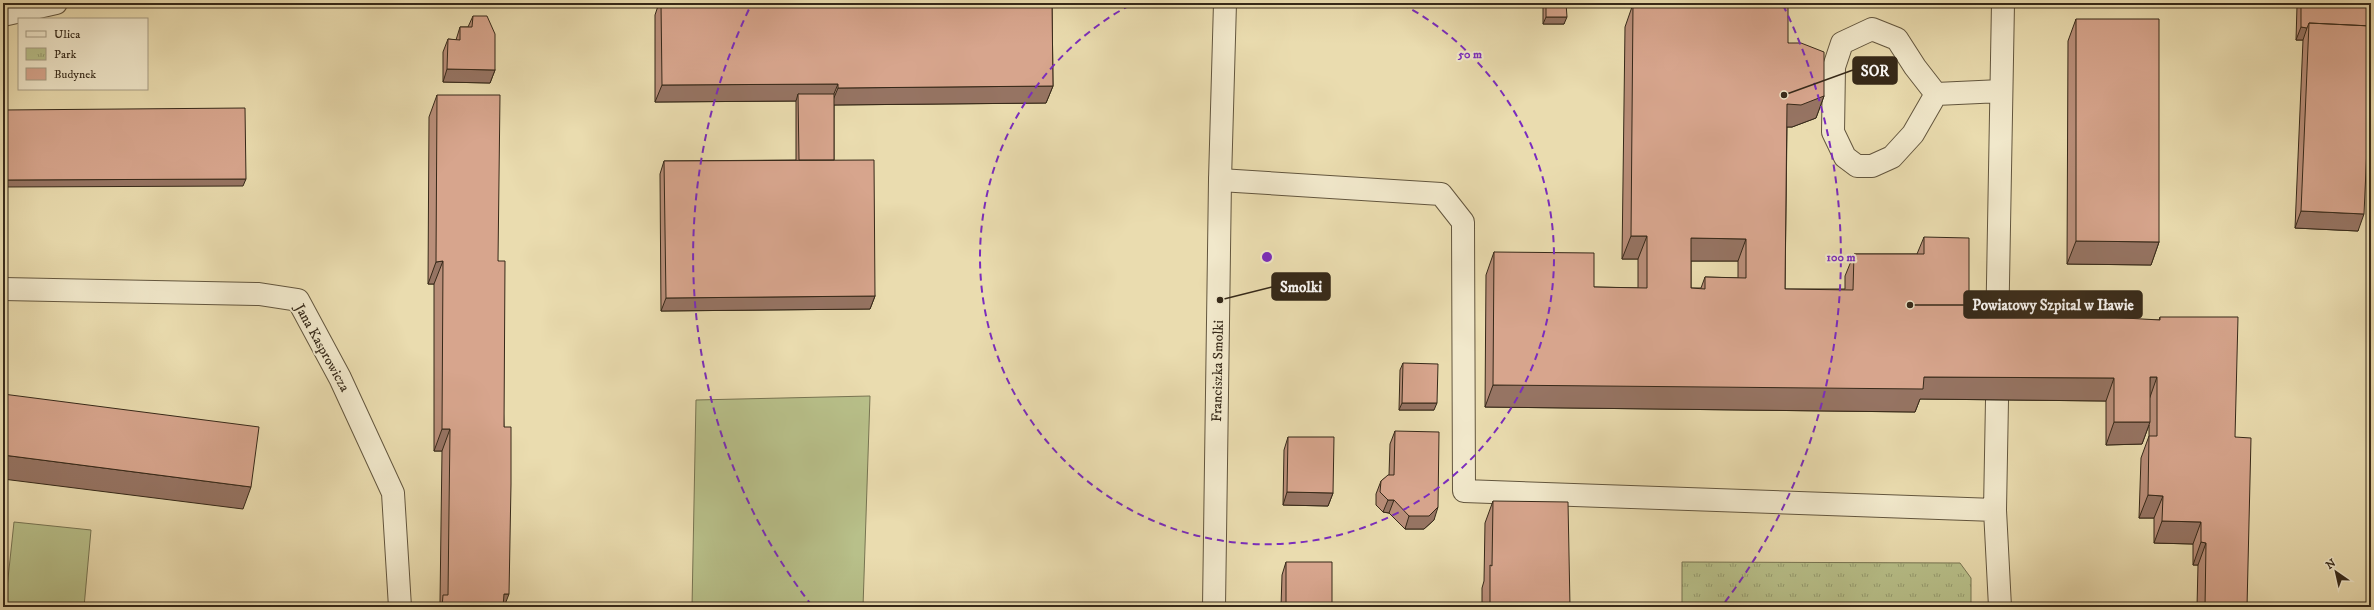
<svg xmlns="http://www.w3.org/2000/svg" width="2374" height="610" font-family="'IM FELL DW Pica',serif">
	<style>
		.park { fill: url(#park-tufts); stroke: #777452 }
		.pitch { fill: #b8c08a; stroke: #777452 }
		.lines { fill: none; stroke-linecap: round; stroke-linejoin: round }
		.service-casing { stroke: #63563e; stroke-width: 24 }
		.minor-casing { stroke: #63563e; stroke-width: 24 }
		.service { stroke: #f1e8cb; stroke-width: 22 }
		.minor { stroke: #f1e8cb; stroke-width: 22 }
		.wall { fill: #b98e79; stroke: #362919; fill-rule: evenodd }
		.shaded-wall { fill: #967463; stroke: #362919 }
		.building { fill: #d7a58d; stroke: #362919; fill-rule: evenodd }
		.ring { fill: none; stroke: #7b2cbf; stroke-width: 2; stroke-dasharray: 7 5 }
		.labels { text-anchor: middle; dominant-baseline: central; stroke-width: 4; stroke-linejoin: round; paint-order: stroke }
		.street-label { font-size: 14px; fill: #362919; stroke: #f1e8cb }
		.centre { fill: #7b2cbf; stroke: #f1e8cb; stroke-width: 2 }
		.ring-label { font-size: 12px; text-anchor: middle; font-weight: bold; fill: #7b2cbf; stroke: #f1e8cb; stroke-width: 4; stroke-linejoin: round; paint-order: stroke }
		.leader { fill: none; stroke: #362919; stroke-width: 1.5 }
		.callout-dot { fill: #362919; stroke: #f1e8cb; stroke-width: 1.5 }
		.callout { fill: #362919; stroke: #362919; stroke-width: 1.5 }
		.callout-label { font-size: 15px; text-anchor: middle; font-weight: bold; fill: #fff }
	</style>
	<defs>
		<pattern id="park-tufts" width="24" height="20" patternUnits="userSpaceOnUse"><rect width="24" height="20" fill="#b8c08a"/><path d="M3 7l-1-3M5 7V3M7 7l1-3M15 17l-1-3M17 17v-4M19 17l1-3" fill="none" stroke="#969c70"/></pattern>
	</defs>
	<rect width="100%" height="100%" fill="#eadcaf"/>
	<filter id="stains"><feTurbulence type="fractalNoise" baseFrequency=".005" numOctaves="4"/><feColorMatrix values="0 0 0 0 .2 0 0 0 0 .09 0 0 0 0 .02 0 0 0 .5 -.17"/></filter>
	<radialGradient id="worn" r=".72"><stop offset=".6" stop-color="#630" stop-opacity="0"/><stop offset="1" stop-color="#630" stop-opacity=".3"/></radialGradient>
	<path class="park" d="M1682 562 1960 563 1971 578V607H1682Z"/>
	<path class="pitch" d="M870 396 863 607H692L696 400Z
		M14 522 91 530 84 607H5Z"/>
	<g class="lines">
		<defs>
			<path id="service" d="M1936 94 1913 134 1892 157 1872 166H1857L1845 157 1833 132 1834 67 1842 43 1872 29 1897 39 1915 67 1936 94 2001 91
				M1220 180 1441 194 1463 222 1464 491 1995 510
				M1997 338 2003 3
				M1997 400 1995 510 2000 607"/>
			<path id="minor" d="M3 15 56 3
				M3 289 259 294 298 300 340 378 393 493 400 607
				M1214 607 1220 180 1225 3"/>
		</defs>
		<use href="#service" class="service-casing"/>
		<use href="#minor" class="minor-casing"/>
		<use href="#service" class="service"/>
		<use href="#minor" class="minor"/>
	</g>
	<path class="wall" d="M659 3H1052L1053 86 1046 103 834 105V160L875 296 870 309 661 311 660 174 664 161 796 160V101L655 102V15Z
		M1544 3H1566L1564 24H1543V5Z
		M1644 3H1771V5L1788 43 1824 96 1816 118 1792 127H1787L1785 289H1845V276L1854 254H1917L1924 237 1969 316 2159 320 2160 317 2235 437 2247 607H2197L2198 565H2193V544L2154 543V518H2139L2141 458 2149 436V425L2142 444 2106 445V401L1920 399 1915 412 1485 407 1486 275 1494 252 1594 287 1638 288V259H1622L1625 27 1633 4 1643 5ZM1691 261H1738V278L1705 277 1701 288H1691Z
		M2294 3H2371L2368 116 2358 231 2295 228 2303 40H2296L2297 6Z
		M473 16 495 70 490 83 443 82V52L448 39 456 40 460 27H468Z
		M2076 19 2159 242 2151 265 2067 264 2068 41Z
		M437 95 498 261 504 427V607H438L440 602 442 451H434V284H428L429 117Z
		M1403 363 1434 410H1399L1400 370Z
		M1395 431 1434 520 1424 529H1405L1389 513 1383 512 1376 505V494L1381 481 1389 475 1390 444Z
		M1288 437 1333 493 1328 506 1283 505 1284 450Z
		M1493 501 1570 607H1482V588L1484 581 1485 523Z
		M1286 562 1332 607H1281L1282 575Z"/>
	<path class="shaded-wall" d="M1546 17H1567L1564 24H1543Z
		M2301 27 2307 28 2303 40H2296Z
		M447 69 495 70 490 83 443 82Z
		M838 84 831 101 798 94 796 101 655 102 662 85Z
		M1053 86 1046 103 831 105 838 88Z
		M1824 96 1816 118 1792 127H1779L1787 104Z
		M2369 103H2371V109L2367 120Z
		M246 179 243 186 3 187V180Z
		M2301 211 2364 214 2358 231 2295 228Z
		M1631 236H1647L1638 259H1622Z
		M1691 238 1746 239 1738 261H1683Z
		M2076 241 2159 242 2151 265 2067 264Z
		M443 261 434 284H428L436 262Z
		M875 296 870 309 661 311 666 298Z
		M1924 377 2114 378 2106 401 1920 399 1915 412 1485 407 1493 385Z
		M2150 377H2157L2149 400Z
		M1402 403H1437L1434 410H1399Z
		M2114 422H2150L2142 444 2106 445Z
		M442 429H450L442 451H434Z
		M3 455 251 487 243 509 3 479Z
		M1287 492 1333 493 1328 506 1283 505Z
		M2148 495 2163 496 2154 518H2139Z
		M1388 500H1394L1389 513 1383 512Z
		M1438 507 1434 520 1424 529H1405L1409 516Z
		M2162 521 2201 522 2193 544 2154 543Z
		M2201 542 2206 543 2198 565H2193Z
		M504 594H509L504 607H499Z"/>
	<path class="building" d="M661 3H1052L1053 86 838 88V84L662 85Z
		M1546 3H1566L1567 17H1546Z
		M1649 3H1771V5H1788V43H1801L1824 52V96L1801 105 1787 104 1785 289 1853 290 1854 254H1924V237L1969 238V316H2089L2160 320V317H2238L2235 437 2251 438 2247 607H2205L2206 543 2201 542V522L2162 521 2163 496 2148 495 2149 436H2157V377H2150V422H2114V378L1924 377 1923 389 1493 385 1494 252 1594 253V287L1647 288V236H1631L1633 4 1649 5ZM1691 238 1746 239V278L1705 277V289L1691 288Z
		M2301 3H2371V26L2309 23 2307 28 2301 27Z
		M473 16H487L495 34V70L447 69 448 39 460 40V27H472Z
		M2076 19H2159V242L2076 241Z
		M2309 23 2371 26V103H2369L2364 214 2301 211Z
		M798 94H834V160H799Z
		M437 95H500L498 261H505L504 427H511V484L509 594H504L503 607H442L443 595H448L450 429H442L443 261 436 262Z
		M245 108 246 179 3 180V110Z
		M874 160 875 296 666 298 664 161Z
		M1403 363 1438 364 1437 403H1402Z
		M3 394 259 427 251 487 3 455Z
		M1395 431 1439 432 1438 507 1429 516H1409L1394 500H1388L1380 492 1381 481 1388 475H1394Z
		M1288 437H1334L1333 493 1287 492Z
		M1493 501 1568 502 1570 607H1490V565L1492 566Z
		M1286 562H1332V607H1286Z"/>
	<g class="ring">
		<path d="M1402 4A287 287 0 1 1 1132 4"/>
		<path d="M812 606A574 574 0 0 1 751 5M1783 5A574 574 0 0 1 1722 606"/>
	</g>
	<g class="labels">
		<g class="street-label">
			<text transform="translate(322 348) rotate(61)">Jana Kasprowicza</text>
			<text transform="translate(1218 371) rotate(-89)">Franciszka Smolki</text>
		</g>
	</g>
	<circle cx="1267" cy="257" r="6" class="centre"/>
	<g class="ring-label">
		<text x="1470" y="58">50 m</text>
		<text x="1841" y="261">100 m</text>
	</g>
	<path class="leader" d="M1784 95L1853 70M1220 300L1272 287M1910 305L1964 305"/>
	<g class="callout-dot">
		<circle cx="1784" cy="95" r="4"/>
		<circle cx="1220" cy="300" r="4"/>
		<circle cx="1910" cy="305" r="4"/>
	</g>
	<g class="callout">
		<rect x="1853" y="57" width="44" height="27" rx="4"/>
		<rect x="1272" y="273" width="58" height="27" rx="4"/>
		<rect x="1964" y="291" width="178" height="27" rx="4"/>
	</g>
	<g class="callout-label">
		<text x="1875" y="76">SOR</text>
		<text x="1301" y="292">Smolki</text>
		<text x="2053" y="310">Powiatowy Szpital w Iławie</text>
	</g>
	<rect width="2374" height="610" fill="none" stroke="#eadcaf" stroke-width="16"/>
	<rect x="4" y="4" width="2366" height="602" fill="none" stroke="#362919" stroke-width="2"/>
	<rect x="8" y="8" width="2358" height="594" fill="none" stroke="#362919"/>
	<rect x="18" y="18" width="130" height="72" fill="#f1e8cb" stroke="#a69c84"/>
	<rect x="26" y="31" width="20" height="6" fill="#f1e8cb" stroke="#a69c84"/>
	<text x="54" y="38" font-size="12" fill="#362919">Ulica</text>
	<rect x="26" y="48" width="20" height="12" fill="url(#park-tufts)" stroke="#a69c84"/>
	<text x="54" y="58" font-size="12" fill="#362919">Park</text>
	<rect x="26" y="68" width="20" height="12" fill="#d7a58d" stroke="#a69c84"/>
	<text x="54" y="78" font-size="12" fill="#362919">Budynek</text>
	<g transform="translate(2336 572) rotate(326)" stroke="#f1e8cb" stroke-width="3" paint-order="stroke">
	<path d="M0-3L7 15L0 10L-7 15Z" fill="#362919"/>
	<text y="-6" font-size="11" font-weight="bold" text-anchor="middle" fill="#362919">N</text>
	</g>
	<rect width="100%" height="100%" filter="url(#stains)"/>
	<rect width="100%" height="100%" fill="url(#worn)"/>
</svg>
